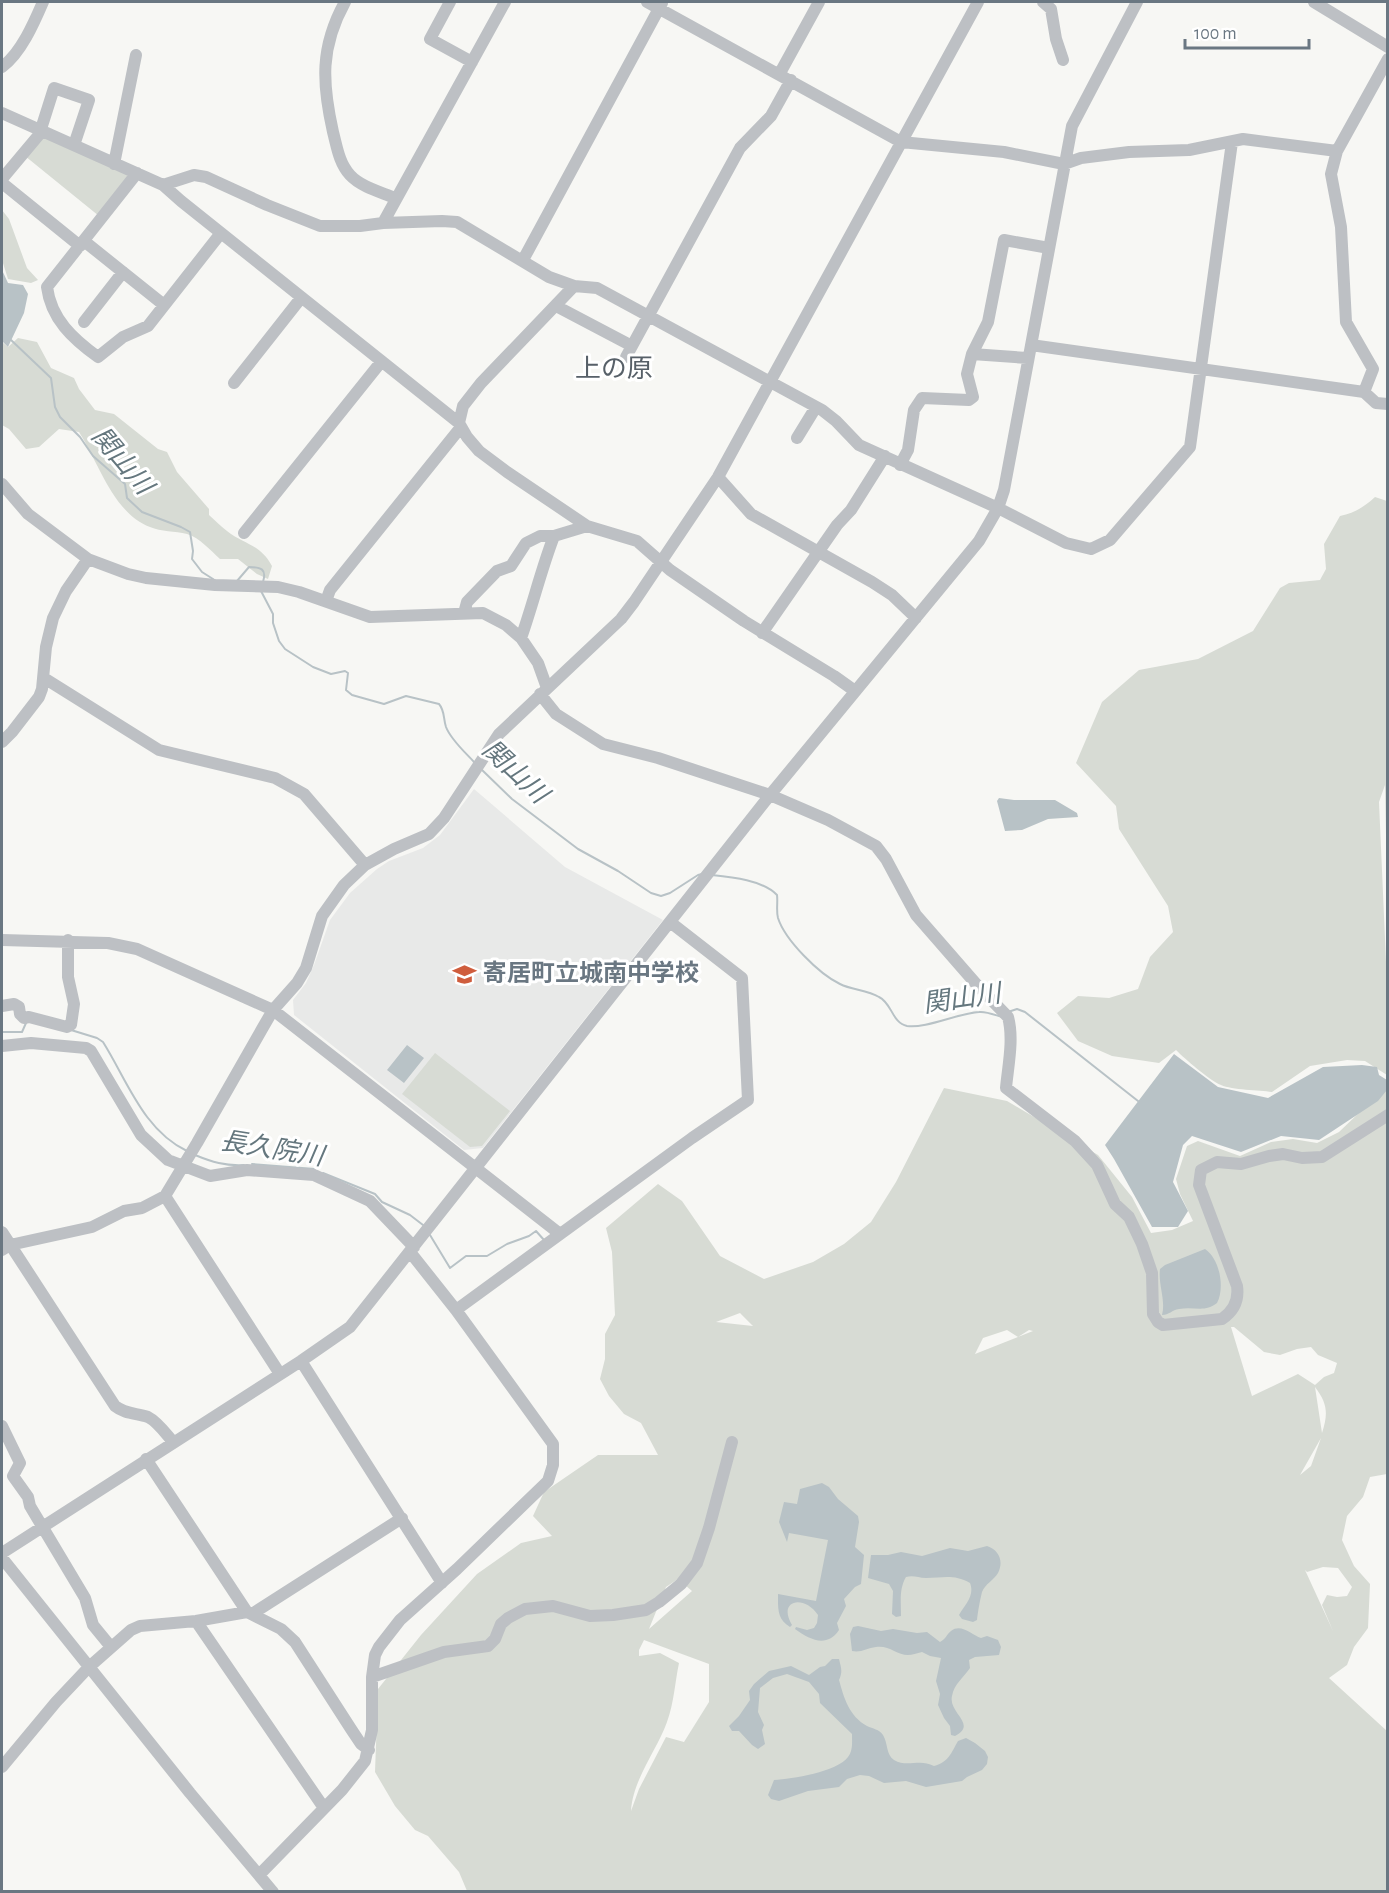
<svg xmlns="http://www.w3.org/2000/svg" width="1389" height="1893" font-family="'Alegreya Sans','Noto Sans JP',sans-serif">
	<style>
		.built { fill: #e8e9e8 }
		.green { fill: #d7dbd4; fill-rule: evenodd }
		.water { fill: #b8c2c6 }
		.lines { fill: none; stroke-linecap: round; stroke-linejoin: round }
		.stream { stroke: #b8c2c6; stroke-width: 2 }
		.minor { stroke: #bdc0c4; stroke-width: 12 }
		.labels { text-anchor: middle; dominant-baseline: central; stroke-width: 6; stroke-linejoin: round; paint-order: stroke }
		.poi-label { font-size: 24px; font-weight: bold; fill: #6a7782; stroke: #fff; text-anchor: start }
		.neighbourhood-label { font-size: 26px; fill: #576068; stroke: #fff }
		.water-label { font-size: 26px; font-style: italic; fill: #65777e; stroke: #fff }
	</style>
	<rect width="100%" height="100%" fill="#f7f7f4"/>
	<path class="built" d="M474 789 565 867 663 920 483 1148 464 1150 294 1015 293 1000 306 983 314 965 330 920 350 893 377 869 389 861 423 848 440 835Z"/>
	<path class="green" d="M44 135 131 174 99 216 25 156Z
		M2 210 9 219 27 268 38 280 31 283 8 279 2 260Z
		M18 338 37 342 51 368 74 378 79 389 95 410 114 414 158 449 167 452 177 472 209 509V515C215 520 220 526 227 531 245 545 260 544 272 566L268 579 257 574 238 559H220C210 550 200 538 187 534 175 531 161 532 150 527 113 513 99 463 79 432L59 429 39 447 26 449 9 429 2 425V342L8 347Z
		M1375 497 1387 501V886L1385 785 1379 802 1386 962 1388 964 1387 1075 1365 1061 1347 1060 1310 1066 1272 1092C1259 1090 1232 1090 1221 1085 1209 1080 1185 1059 1176 1050L1159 1063 1112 1056 1078 1041 1057 1013 1078 996 1109 998 1138 989 1150 957 1173 932 1168 906 1119 829 1116 806 1076 763 1102 702 1139 670 1198 659 1253 631 1280 588 1289 583 1320 580 1326 569 1324 544 1340 516C1355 513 1364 507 1375 497Z
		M435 1053 510 1111 482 1146 470 1147 402 1094Z
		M1387 1086V1474L1370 1477 1363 1497 1347 1516 1342 1540 1354 1566 1370 1584 1368 1628 1354 1647 1347 1665 1329 1678 1387 1731V1891H467L459 1872 428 1836 415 1830 395 1806 375 1772 378 1689 421 1635 477 1574 521 1543 552 1536 533 1516 544 1492 598 1455H658L641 1423 624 1414 609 1396 600 1379 605 1359V1334L615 1315 612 1252 606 1228 658 1184 682 1201 720 1256 764 1279 813 1262 844 1244 871 1222 896 1182 944 1088 1007 1101 1098 1155 1132 1197 1151 1233 1172 1230 1193 1221 1180 1194 1176 1179 1187 1146 1198 1141 1240 1156 1271 1142 1293 1139 1317 1143 1339 1132ZM740 1313 753 1326 716 1322ZM1231 1327H1234L1264 1352 1280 1355 1297 1349 1311 1347 1318 1355 1337 1363 1334 1373 1324 1377 1315 1385 1298 1374 1252 1396ZM1007 1330 1018 1337 1029 1330 1033 1331 975 1354 983 1338ZM1315 1387C1328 1404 1328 1414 1322 1433ZM1321 1438 1311 1466 1300 1475ZM1323 1567 1338 1568 1352 1587 1347 1596 1337 1597 1327 1595 1322 1605 1333 1631 1305 1570 1307 1572ZM678 1579 692 1591 649 1629 666 1587ZM644 1640 709 1664V1702L684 1742 666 1737 639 1789 631 1811C633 1779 656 1752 667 1722 674 1703 675 1682 679 1663L660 1653 639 1656V1650Z"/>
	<path class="water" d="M2 270 8 283 23 285 28 294 24 313 8 347 2 341Z
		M999 798 1014 800H1055L1077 813 1078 817 1048 819 1022 830 1005 831 997 801Z
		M407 1045 424 1058 404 1083 387 1070Z
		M1174 1054 1218 1087 1268 1098 1323 1067 1362 1065 1377 1067 1379 1075 1387 1080V1090L1378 1101 1319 1140 1281 1136 1241 1152 1192 1136 1183 1145 1173 1182 1188 1211 1178 1227H1152L1114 1159 1105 1145Z
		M1205 1249C1220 1259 1225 1288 1217 1303 1205 1313 1194 1306 1179 1309 1172 1310 1169 1315 1162 1315 1166 1300 1158 1285 1160 1269L1165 1265Z
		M822 1483 829 1487 838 1499 858 1516 859 1522 855 1547 864 1555 861 1584 855 1587 844 1599 846 1606 837 1623 839 1630C827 1648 810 1640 795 1629L796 1627 807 1630 814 1628 817 1623 818 1615C804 1594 777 1600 792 1625L790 1627C777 1619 778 1609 778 1594L816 1601 828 1540 789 1533 787 1542 779 1522 784 1502 797 1504 800 1489Z
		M987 1546C999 1550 1004 1561 998 1573 994 1580 985 1584 982 1592 980 1600 978 1611 977 1620L973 1622 962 1619 959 1615C965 1604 975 1596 970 1583 954 1574 943 1578 926 1578 918 1578 914 1575 906 1577 899 1589 901 1601 901 1616L896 1617 892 1614 893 1591 889 1584 868 1578 871 1555H888L901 1552 922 1556 950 1548 968 1551Z
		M858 1626 881 1631 893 1629 917 1633 927 1632 940 1642C946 1639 946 1635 951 1631 961 1623 972 1635 981 1638L987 1636 998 1640 1001 1647 999 1655 975 1657 969 1660 970 1668C964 1677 954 1684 952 1696 948 1713 978 1724 955 1736L951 1735 950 1726 944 1718 938 1705 940 1694 936 1681 941 1658 930 1656 922 1652C917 1653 912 1655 908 1655 897 1655 889 1645 876 1647 867 1648 861 1653 852 1651L850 1634 853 1627Z
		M832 1659H839C841 1668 843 1671 839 1680 844 1698 849 1716 867 1726 873 1729 879 1729 883 1735 888 1743 886 1755 894 1760 908 1768 919 1758 934 1766 949 1762 951 1753 958 1741L966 1738 975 1743 985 1751 988 1757 987 1764 982 1770 967 1777 962 1781 926 1787 906 1781 884 1783 869 1776 860 1775 847 1779 839 1787 808 1791 779 1801 771 1799 768 1795 774 1780C792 1779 837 1772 848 1757 853 1751 852 1742 852 1734L820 1703 819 1694 809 1682 787 1674 773 1678 760 1688 758 1712 764 1725 762 1730 765 1744 758 1749 752 1745 739 1731H732L729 1726 739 1716 750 1700 749 1691 754 1684 769 1671 791 1666 809 1675 820 1667 825 1666Z"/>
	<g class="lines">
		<path class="stream" d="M11 340 51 378 55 407 60 417 80 437 93 456 125 484 127 498 142 512 181 527 190 532 193 551 192 559 202 572 213 579
			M237 581 249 567C261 567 267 569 263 582
			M261 591 273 614V623L279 641 285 649 313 667 331 674 345 671 348 673 346 690 352 695 384 704 406 696 439 704C445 711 443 718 446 727 451 740 465 752 474 762
			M480 768 512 799 578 849 618 871 651 893 661 896 670 893 698 875 702 874
			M711 875C731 877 763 880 777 895 778 902 776 911 778 918 785 940 819 974 840 984 852 990 867 990 879 997 892 1003 892 1023 907 1026 925 1029 959 1013 979 1012 986 1011 995 1015 1002 1017
			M1008 1012 1017 1009 1025 1012 1138 1101
			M71 1030 97 1038 103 1042C127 1080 143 1130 187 1151
			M2 1032H22L26 1023
			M195 1155C212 1162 225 1166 244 1165
			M252 1164 315 1169
			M323 1173 375 1194 382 1202 410 1215 423 1225
			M430 1235 450 1268 466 1256H487L507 1244 529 1236 536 1231 544 1240"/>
		<path class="minor" d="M345 2C320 47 322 83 333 132 337 147 339 163 350 175 361 187 381 192 395 198
			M450 2 430 39 472 62
			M647 2 901 142 1004 152 1064 164 1081 158 1129 152 1189 150 1243 139 1337 151
			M1043 2 1051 9 1056 39 1063 60
			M1314 2 1388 47
			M2 67C21 53 34 23 43 2
			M780 73 819 2
			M2 113 163 185 181 201 459 423 467 437 479 451 507 472 587 526 637 541 670 570 744 621 834 676 855 691
			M41 129 54 88 89 100 74 145
			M114 164 136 55
			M137 173 47 287C51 319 73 339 98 357L123 337 148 326 221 233
			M2 179 43 130
			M2 183 80 246
			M163 185 194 175 206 177 267 205 320 226H360L383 223 442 221 457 222 549 277 574 286 597 288 822 410 836 421 859 445 998 508 1066 543 1091 549 1110 540 1190 447 1232 142
			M383 223 505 2
			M84 241 164 305
			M523 260 662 3
			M556 306 632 346
			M84 322 123 272
			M1031 345 1364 392 1376 403 1388 404
			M626 357 740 148 771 116 791 80
			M1027 358 972 354 988 322 1004 240 1049 248
			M234 383 301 298
			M1364 392 1373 369 1346 322 1341 227 1331 174 1337 151 1388 59
			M459 423 463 406 481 383 574 286
			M797 438 816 407
			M900 465 908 450 914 410 922 398 969 400 973 397 967 374 972 354
			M718 477 751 514 872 582 892 595 916 618
			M2 484 28 514 88 559 128 574 146 578 215 585 278 587 299 592 370 617 483 613 506 625 521 638 538 663 547 688
			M244 533 381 362
			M326 601 330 590 461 427
			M464 613 467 602 497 571 511 566 526 543 540 536H554L587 526
			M762 633 837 525 851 510 885 456
			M521 638C533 604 541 570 554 536
			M44 678 159 750 275 778 304 794 365 865
			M540 694 556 714 603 744 658 758 770 795 828 820 876 846 886 859 916 915 977 985 1008 1017C1014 1039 1008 1066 1006 1088L1075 1141 1097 1165 1115 1204 1129 1217 1142 1244 1152 1273 1153 1314 1158 1322 1163 1325 1222 1319C1234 1311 1239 1300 1237 1286L1199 1185 1201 1170 1217 1162 1241 1164 1269 1156 1283 1154 1302 1158 1322 1157 1388 1115
			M2 742 12 732 39 697 42 689 46 647 53 618 66 591 88 559
			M2 940 108 943 137 949 273 1010 560 1234
			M2 1006 14 1004 19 1007 20 1014 24 1018 29 1017 67 1027 71 1025 74 1004 68 977V940
			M2 1046 31 1043 86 1048 91 1051 141 1135 168 1160 210 1176 247 1170 314 1175 370 1201 414 1247
			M165 1196 280 1374
			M2 1232 115 1406C125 1414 136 1413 148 1417 158 1422 166 1434 173 1442
			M2 1250 10 1245 92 1227 124 1211 142 1208 165 1196 197 1143 262 1029 273 1010 297 983 306 968 322 916 344 885 365 865 394 849 429 834 444 818 499 734 621 619 634 602 718 477 978 2
			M456 1310 692 1138 748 1100 742 978 670 922
			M301 1361 442 1583
			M2 1426 20 1463 13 1476 28 1497 30 1506 85 1598 93 1625 111 1647
			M146 1459 247 1612
			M2 1553 301 1361 350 1327 770 795 979 541 998 508 1004 490 1072 126 1137 2
			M2 1558 190 1793 273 1892
			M252 1614 402 1518
			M196 1621 324 1808
			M372 1677 444 1652 488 1646 495 1639 501 1624 508 1618 525 1609 553 1606 590 1616 613 1615 646 1610 659 1602 681 1584 697 1563 709 1528 732 1442
			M2 1767 56 1702 89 1667 131 1630 140 1626 196 1621 247 1612 281 1629 295 1642 351 1729 361 1744 369 1750
			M259 1875 342 1790 365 1761 372 1730V1677L375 1655 379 1647 400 1620 457 1569 548 1481 553 1465V1444L456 1310 410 1252"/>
	</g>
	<defs>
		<symbol id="school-bare" viewBox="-9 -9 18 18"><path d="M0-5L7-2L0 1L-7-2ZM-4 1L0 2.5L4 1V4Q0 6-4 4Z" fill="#cf5d3d" stroke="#fff" stroke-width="2.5" paint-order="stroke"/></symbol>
	</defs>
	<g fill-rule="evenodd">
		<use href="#school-bare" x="448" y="958" width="33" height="33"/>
	</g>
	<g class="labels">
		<g class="poi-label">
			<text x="483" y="974">寄居町立城南中学校</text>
		</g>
		<g class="neighbourhood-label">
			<text x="614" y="369">上の原</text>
		</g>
		<g class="water-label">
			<text transform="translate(122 461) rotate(50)">関山川</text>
			<text transform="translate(515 772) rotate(43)">関山川</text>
			<text transform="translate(962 999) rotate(-8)">関山川</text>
			<text transform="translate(272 1149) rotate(9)">長久院川</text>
		</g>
	</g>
	<rect width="1389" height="1893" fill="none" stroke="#6a7782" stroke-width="6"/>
	<path d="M1185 39v9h124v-9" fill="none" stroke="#6a7782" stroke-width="3"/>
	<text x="1194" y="39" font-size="18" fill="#6a7782" stroke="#ffffff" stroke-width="4.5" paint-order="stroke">100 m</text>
</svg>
